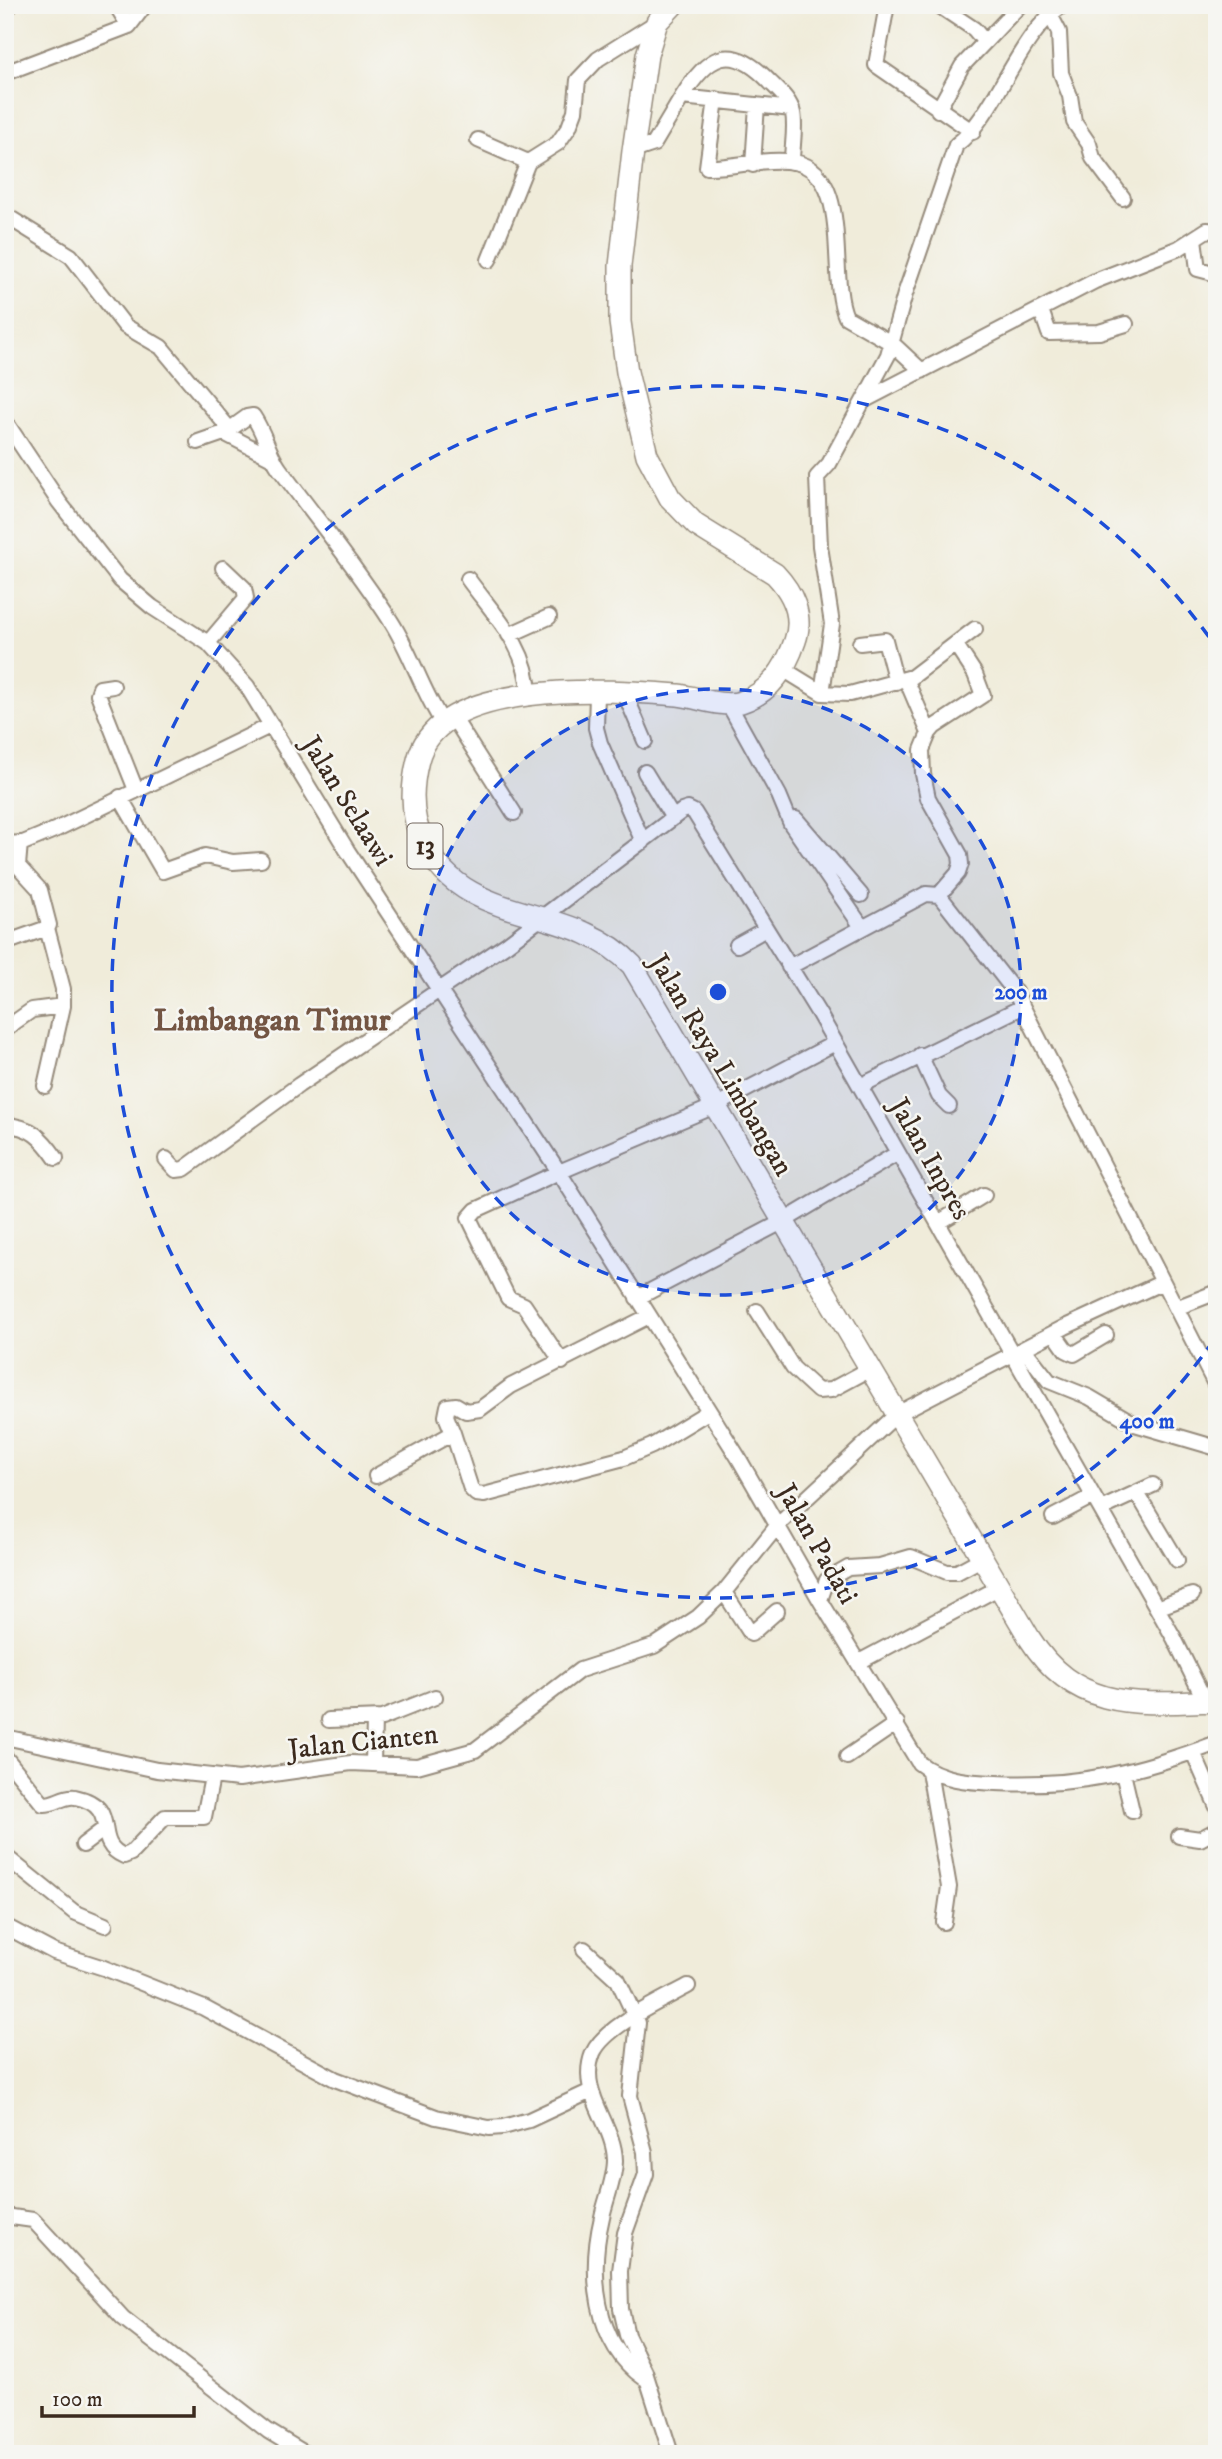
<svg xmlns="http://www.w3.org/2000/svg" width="1222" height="2459" font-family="'IM FELL DW Pica',serif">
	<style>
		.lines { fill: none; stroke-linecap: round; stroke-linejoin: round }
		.minor-casing { stroke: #968b7c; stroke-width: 18 }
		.highway-casing { stroke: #968b7c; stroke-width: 24 }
		.minor { stroke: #fff; stroke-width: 14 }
		.highway { stroke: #fff; stroke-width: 21 }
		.ring { fill: none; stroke: #1d4ed8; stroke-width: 3.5; stroke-dasharray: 12 9 }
		.labels { text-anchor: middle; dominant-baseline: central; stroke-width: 5; stroke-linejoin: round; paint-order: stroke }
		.shield { fill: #f6f6f2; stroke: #73675e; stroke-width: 2 }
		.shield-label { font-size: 26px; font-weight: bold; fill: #3b2a1e }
		.street-label { font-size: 28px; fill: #3b2a1e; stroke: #f6f6f2 }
		.quarter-label { font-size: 32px; font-weight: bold; fill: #735543; stroke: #f6f6f2 }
		.centre { fill: #1d4ed8; stroke: #f6f6f2; stroke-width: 3.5 }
		.ring-label { font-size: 21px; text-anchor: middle; font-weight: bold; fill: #1d4ed8; stroke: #f6f6f2; stroke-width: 5; stroke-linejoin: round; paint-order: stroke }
	</style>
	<rect width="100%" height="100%" fill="#f6f6f2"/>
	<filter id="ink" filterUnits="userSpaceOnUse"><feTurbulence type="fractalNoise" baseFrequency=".0143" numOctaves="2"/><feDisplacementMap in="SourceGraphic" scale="14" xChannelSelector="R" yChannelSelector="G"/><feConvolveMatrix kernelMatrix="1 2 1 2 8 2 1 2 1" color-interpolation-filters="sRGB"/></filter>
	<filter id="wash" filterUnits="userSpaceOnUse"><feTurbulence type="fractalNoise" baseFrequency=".00686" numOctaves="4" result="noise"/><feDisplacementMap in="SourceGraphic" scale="28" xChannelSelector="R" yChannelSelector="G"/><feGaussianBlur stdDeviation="1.57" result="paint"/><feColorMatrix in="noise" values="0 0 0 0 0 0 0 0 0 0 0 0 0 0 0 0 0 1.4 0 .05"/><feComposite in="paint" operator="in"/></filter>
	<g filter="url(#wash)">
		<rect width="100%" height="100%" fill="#f0ecda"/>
	</g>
	<g filter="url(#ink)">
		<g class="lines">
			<defs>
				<path id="minor" d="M116 5 129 26
					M887 5 876 65 973 132
					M938 5 974 29 985 42 1020 5
					M1045 5 1059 32 1061 73 1070 96 1074 122 1089 144 1093 158 1123 198
					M8 6 11 5
					M5 73 129 26 145 5
					M682 97C708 55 731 41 770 82 779 91 790 100 793 113 796 128 792 146 792 162
					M716 99 707 167C735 168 767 157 794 162 854 173 827 275 846 317L893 344 922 371
					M938 110 962 66 985 42
					M478 140 528 162
					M633 151 654 144 682 97 792 109
					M753 165 757 105
					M5 215 71 256 125 326 161 347 227 426 233 427 247 417 253 416C264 432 268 452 279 468 317 520 358 569 392 623 412 655 422 691 443 723
					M1194 239 1198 269 1217 274
					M489 260 528 162 558 143 569 127 575 111 578 80 598 59 657 22
					M1041 310 1049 333 1099 332 1126 324
					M865 400 1095 281 1179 248 1207 230 1217 231
					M5 421 59 502 120 580 152 607 208 643 247 686 347 850 559 1172 715 1106 835 1043
					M198 442 224 433 274 459
					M468 579C495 616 528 647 529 694
					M509 635 549 617
					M208 643 246 598 244 588 223 568
					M860 643 885 640 896 682
					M956 645 975 674 983 695 934 727 929 733 922 750 923 774 928 798 960 855 961 864 958 873 939 895 1015 992 1217 1388
					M783 669 822 693 850 694 912 677 975 629
					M906 679 929 733
					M113 686 100 688 98 694 136 790
					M822 693 832 624 820 546 817 477 829 464 888 355 905 294 956 145C998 113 1017 35 1063 5
					M597 694 596 728 600 743 643 842
					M625 694 645 741
					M728 703 779 795 791 824 862 927
					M453 717 514 813
					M645 772 673 818
					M120 797 163 871 205 856 233 862 261 860
					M796 819 861 895
					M5 844 23 843 57 829 272 725
					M5 943 47 928 49 925 40 890 18 866 20 843
					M737 945 766 929
					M789 967 926 894 939 895
					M5 1029 32 1010 63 1006V989L47 928
					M920 1055 939 1096 949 1106
					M45 1086 63 1006
					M860 1086 1022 1007
					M5 1125C31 1126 42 1138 56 1158
					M166 1159 176 1170 184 1169 299 1085 507 944 682 811 688 809 694 812 819 1014 1174 1638 1205 1701
					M938 1223 984 1195
					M637 1298 782 1222 898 1153
					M1176 1308 1217 1292
					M757 1311 793 1368 818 1391 831 1390 870 1369
					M1054 1333 1066 1350 1074 1354 1106 1335
					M1024 1349 1049 1381 1089 1397 1135 1424 1217 1448
					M562 1362 524 1305 508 1298 469 1218 476 1210 559 1172 738 1457 820 1600 919 1763C940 1780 969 1782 996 1783 1078 1787 1140 1772 1217 1743
					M453 1433 446 1416 448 1406 456 1405 466 1411 480 1409 511 1386 649 1316
					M376 1476 453 1433 471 1489 476 1494 484 1495 624 1458 652 1446 708 1412
					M1137 1493 1177 1560
					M1101 1509 1153 1485
					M1053 1517 1093 1496
					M724 1592 751 1634 777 1611
					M820 1600 827 1580 848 1568 880 1566 911 1557 947 1572H957L983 1558
					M1157 1608 1192 1595
					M859 1662 1000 1587
					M329 1720 382 1718 435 1697
					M5 1737 157 1770 239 1779 351 1763 417 1766 475 1750 580 1670 654 1646 698 1617 724 1592 778 1525 897 1414 1065 1327 1163 1282
					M1193 1752 1217 1807
					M5 1757 43 1804C55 1805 64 1795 75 1797 123 1807 90 1842 124 1856L131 1853 165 1817H204L212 1777
					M847 1757 897 1723
					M373 1764 374 1719
					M929 1771 949 1887 944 1922
					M1123 1773 1132 1811
					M1179 1836 1200 1839 1217 1830
					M83 1845 104 1829
					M5 1856 74 1912 105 1925
					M5 1926 54 1952 104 1968 204 2008 335 2079 436 2117 489 2128 503 2127 529 2120 591 2091
					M584 1949 618 1980 638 2023 630 2096 645 2152 646 2174 625 2233 620 2271 621 2309 627 2335 645 2372 671 2454
					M5 2216 33 2220 123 2318 268 2431 306 2454
					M644 2378C594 2343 589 2272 602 2217 606 2198 615 2179 615 2160 614 2123 577 2092 593 2053 605 2026 663 2000 688 1986"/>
				<path id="highway" d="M673 5 657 22 647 55 633 151 620 266V322L627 372 647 455 670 498 696 525 775 574C792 592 804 616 795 641 786 668 770 693 741 702 723 708 697 697 678 695 611 690 439 677 418 760 411 788 410 817 424 843 467 929 570 900 632 965L1030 1639C1076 1712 1139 1704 1217 1701"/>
			</defs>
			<use href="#minor" class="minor-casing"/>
			<use href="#highway" class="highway-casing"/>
			<use href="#minor" class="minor"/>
			<use href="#highway" class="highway"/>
		</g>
	</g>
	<circle cx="718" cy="992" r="303" fill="#1d4ed8" fill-opacity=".12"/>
	<g class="ring">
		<circle cx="718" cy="992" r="303"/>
		<path d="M1214 1340A606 606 0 1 1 1214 644"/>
	</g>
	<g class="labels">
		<rect class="shield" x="407.5" y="823.5" width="35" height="45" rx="5"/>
		<g class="shield-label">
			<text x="425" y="846">13</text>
		</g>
		<g class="street-label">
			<text transform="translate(347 801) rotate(58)">Jalan Selaawi</text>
			<text transform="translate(721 1065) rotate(59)">Jalan Raya Limbangan</text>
			<text transform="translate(930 1159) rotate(60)">Jalan Inpres</text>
			<text transform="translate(817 1544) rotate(60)">Jalan Padati</text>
			<text transform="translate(363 1742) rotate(-6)">Jalan Cianten</text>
		</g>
		<g class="quarter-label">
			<text x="272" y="1021">Limbangan Timur</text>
		</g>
	</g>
	<circle cx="718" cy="992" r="10" class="centre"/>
	<g class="ring-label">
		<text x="1021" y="999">200 m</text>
		<text x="1147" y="1428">400 m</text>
	</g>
	<rect width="1222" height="2459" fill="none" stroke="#f6f6f2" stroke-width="28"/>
	<path d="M42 2406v10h152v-10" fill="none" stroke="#3b2a1e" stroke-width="3.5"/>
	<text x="52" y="2406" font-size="21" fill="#3b2a1e" stroke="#f6f6f2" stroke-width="5" paint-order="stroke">100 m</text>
</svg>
